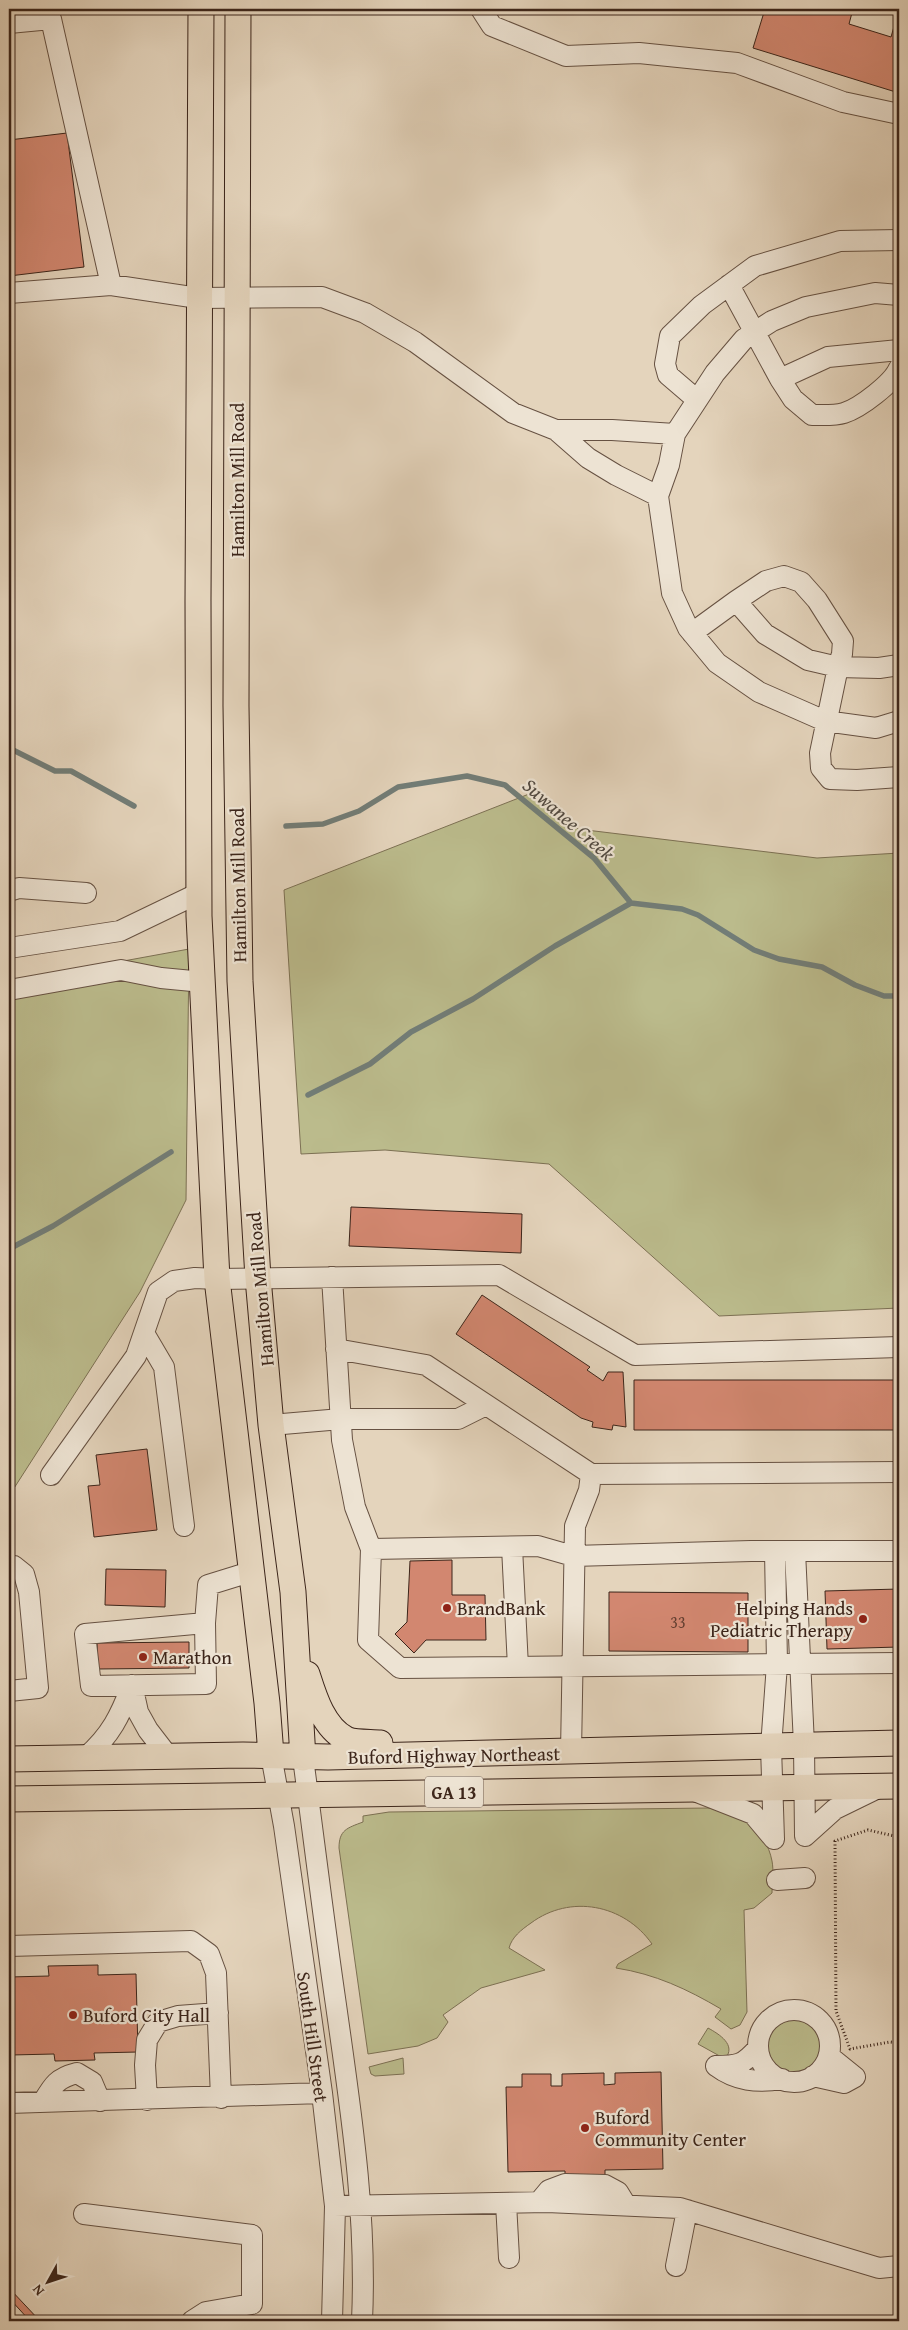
<svg xmlns="http://www.w3.org/2000/svg" width="908" height="2330" font-family="'Gentium Book Plus',serif">
	<style>
		.green { fill: #bbbb8c; stroke: #7c7053 }
		.lines { fill: none; stroke-linecap: round; stroke-linejoin: round }
		.stream { stroke: #727d77; stroke-width: 5.5 }
		.building { fill: #d28770; stroke: #3c251a }
		.minor-casing { stroke: #665142; stroke-width: 22 }
		.major-casing { stroke: #3c251a; stroke-width: 27 }
		.path { stroke: #3c251a; stroke-width: 3; stroke-dasharray: 1 2.5; stroke-linecap: butt }
		.minor { stroke: #ede3d3; stroke-width: 20 }
		.major { stroke: #e4d4bc; stroke-width: 25 }
		.poi-dot { fill: #8f2418; stroke: #ede3d3; stroke-width: 2 }
		.labels { text-anchor: middle; dominant-baseline: central; stroke-width: 4.5; stroke-linejoin: round; paint-order: stroke }
		.number-label { font-size: 16px; fill: #623e30 }
		.shield { fill: #ede3d3; stroke: #715e52; stroke-width: 1 }
		.shield-label { font-size: 18px; font-weight: bold; fill: #3c251a }
		.street-label { font-size: 19px; fill: #3c251a; stroke: #ede3d3 }
		.poi-label { font-size: 19px; fill: #3c251a; stroke: #ede3d3; text-anchor: start }
		.water-label { font-size: 20px; font-style: italic; fill: #524a41; stroke: #ede3d3 }
	</style>
	<rect width="100%" height="100%" fill="#e4d4bc"/>
	<filter id="stains"><feTurbulence type="fractalNoise" baseFrequency=".004" numOctaves="4"/><feColorMatrix values="0 0 0 0 .2 0 0 0 0 .09 0 0 0 0 .02 0 0 0 .5 -.17"/></filter>
	<radialGradient id="worn" r=".72"><stop offset=".6" stop-color="#630" stop-opacity="0"/><stop offset="1" stop-color="#630" stop-opacity=".3"/></radialGradient>
	<path class="green" d="M529 794 578 829 817 858 899 853V1308L719 1316 549 1164 385 1150 301 1154 284 890Z
		M189 949 186 1200 140 1292 9 1496V982Z
		M708 1808C738 1812 766 1829 772 1861 774 1871 772 1883 772 1893L754 1908 744 1910 747 2012 740 2025 731 2029 715 2017 721 2009C687 1989 655 1974 616 1968L618 1964 652 1944C624 1904 570 1894 531 1923 521 1930 512 1937 509 1948L545 1970 481 1988 443 2015 448 2022 437 2038 418 2046 368 2054 339 1848C339 1830 347 1828 363 1822V1816L389 1812Z
		M768 2046a26 26 0 1 1 52 0a26 26 0 1 1-52 0Z
		M708 2028C719 2034 737 2045 725 2059L698 2044Z
		M403 2058 404 2074 375 2076 371 2074 369 2067Z"/>
	<g class="lines">
		<path class="stream" d="M9 748 55 771H71L134 806
			M286 826 323 824 359 811 398 787 467 776 505 785 594 858 631 903 682 909 698 915 754 950 779 959 822 967 855 985 884 996H899
			M308 1095 370 1064 411 1032 473 999 555 946 631 903
			M9 1249 53 1226 171 1152"/>
	</g>
	<path class="building" d="M765 9H853L849 24 891 37 899 9V93L753 48Z
		M67 133 84 267 9 276V140Z
		M351 1207 522 1214 521 1253 349 1246Z
		M482 1295 590 1367 587 1370 603 1381 608 1372H623L626 1427 613 1425 612 1430 592 1427 593 1422 581 1418 456 1334Z
		M634 1380H899V1430H634Z
		M147 1449 157 1530 94 1537 88 1486 100 1485 96 1455Z
		M452 1560V1595H485L486 1640H426L414 1653 395 1634 407 1622 410 1561Z
		M106 1569 166 1570 165 1607 105 1605Z
		M899 1589V1647L827 1649 825 1591Z
		M609 1592 748 1593V1652L609 1651Z
		M189 1642V1668L98 1669 97 1643Z
		M98 1965V1975L136 1974 138 2052 94 2053 95 2060 55 2061 54 2054 11 2055 9 1977 49 1976 48 1966Z
		M661 2072 663 2169 605 2170V2194L565 2195V2171L508 2172 506 2087H522V2074H551V2086H562V2074L604 2073V2085L615 2084V2073Z
		M9 2288 40 2321H30L9 2298Z"/>
	<g class="lines">
		<defs>
			<path id="minor" d="M481 9 492 26 566 56 639 53 737 63 843 102 899 114
				M9 23 51 19 111 285
				M729 285 780 379 828 357 899 350
				M9 293 111 285 198 298 322 297 365 313 415 342 513 413 556 430H612L675 434
				M899 295 875 293 806 307 772 321 744 339 715 373 675 434 669 465 658 496 672 593 688 628 717 663 759 692 825 721 876 728 899 721
				M780 379 793 399 812 415C822 415 834 416 844 413 860 408 893 383 899 368
				M696 399 668 375 665 364 670 336 702 305 755 266 840 241 899 240
				M556 430 588 458 616 475 658 496
				M736 601 766 581 784 576 801 582 817 600 843 641 842 654 838 667 879 668 899 665
				M692 633 736 601 765 634 808 660 838 667 820 753 821 768 830 779 857 780 899 777
				M9 891 19 888 86 893
				M9 948 120 931 199 893
				M9 990 121 970 161 978 203 982
				M332 1277 342 1440 355 1507 371 1549 368 1640 400 1668 899 1663
				M144 1333 164 1367 184 1526
				M336 1349 426 1365 591 1474 589 1490 575 1526 571 1752
				M271 1425 341 1419H458L486 1405
				M591 1474 899 1472
				M51 1475 136 1356 158 1292 174 1281 195 1278 217 1279 499 1275 635 1355 899 1347
				M512 1547 518 1667
				M371 1549 538 1546 573 1556 751 1551H899
				M795 1551 804 1745 805 1836
				M9 1567 14 1566 24 1574 29 1592 38 1688 9 1691
				M205 1623 206 1684 91 1686 85 1634 205 1623 208 1585 250 1572
				M132 1685 138 1712 148 1730 168 1756
				M271 1755 284 1826 322 2093 335 2206 332 2321
				M86 1757C111 1735 120 1716 132 1685
				M303 1758C314 1840 324 1923 336 2005 351 2112 367 2213 362 2321
				M697 1792 753 1814 774 1839
				M805 1836 835 1809 880 1787
				M774 1839 771 1747 777 1664 775 1551
				M777 1880 805 1878
				M9 1946 191 1941 209 1954 216 1973 221 2098
				M758 2046a36 36 0 1 1 72 0a36 36 0 1 1-72 0Z
				M716 2066C736 2081 757 2083 782 2079
				M716 2066C738 2066 743 2065 758 2048
				M813 2076 844 2083 855 2077 829 2056
				M147 2100 145 2065 147 2040 158 2022 178 2016 218 2013
				M43 2102C53 2085 57 2078 77 2073L92 2082 100 2101
				M9 2103 322 2093
				M539 2202 549 2190 565 2184 605 2185 618 2192 626 2205
				M506 2203 509 2258
				M335 2206 547 2202 680 2208 879 2268 899 2266
				M84 2214 252 2235V2304L206 2312 192 2321
				M676 2266 687 2210"/>
			<path id="major" d="M201 9 198 601 199 916 217 1279 267 1703 271 1755
				M238 9 236 706 240 981 258 1278 271 1425 293 1592 303 1758
				M307 1674C314 1696 323 1727 346 1739 354 1743 371 1742 380 1743
				M9 1759 243 1755 328 1757 899 1743
				M9 1799 899 1786"/>
		</defs>
		<use href="#minor" class="minor-casing"/>
		<use href="#major" class="major-casing"/>
		<path class="path" d="M899 1837 868 1830 835 1841 836 2011 850 2049 890 2042 899 2043"/>
		<use href="#minor" class="minor"/>
		<use href="#major" class="major"/>
	</g>
	<g class="poi-dot">
		<circle cx="447" cy="1608" r="5"/>
		<circle cx="863" cy="1619" r="5"/>
		<circle cx="143" cy="1657" r="5"/>
		<circle cx="73" cy="2015" r="5"/>
		<circle cx="585" cy="2128" r="5"/>
	</g>
	<g class="labels">
		<g class="number-label">
			<text x="678" y="1622">33</text>
		</g>
		<rect class="shield" x="425" y="1776.5" width="58" height="31" rx="4"/>
		<g class="shield-label">
			<text x="454" y="1792">GA 13</text>
		</g>
		<g class="street-label">
			<text transform="translate(237 480) rotate(-90)">Hamilton Mill Road</text>
			<text transform="translate(238 885) rotate(-91)">Hamilton Mill Road</text>
			<text transform="translate(260 1289) rotate(-95)">Hamilton Mill Road</text>
			<text transform="translate(454 1755) rotate(-1)">Buford Highway Northeast</text>
			<text transform="translate(313 2037) rotate(82)">South Hill Street</text>
		</g>
		<g class="poi-label">
			<text x="457" y="1608">BrandBank</text>
			<text x="853" y="1608" text-anchor="end">Helping Hands<tspan x="853" dy="22">Pediatric Therapy</tspan></text>
			<text x="153" y="1657">Marathon</text>
			<text x="83" y="2015">Buford City Hall</text>
			<text x="595" y="2117">Buford<tspan x="595" dy="22">Community Center</tspan></text>
		</g>
		<g class="water-label">
			<text transform="translate(569 819) rotate(41)">Suwanee Creek</text>
		</g>
	</g>
	<rect width="908" height="2330" fill="none" stroke="#e4d4bc" stroke-width="30"/>
	<rect x="10" y="10" width="888" height="2310" fill="none" stroke="#3c251a" stroke-width="2.5"/>
	<rect x="15" y="15" width="878" height="2300" fill="none" stroke="#3c251a"/>
	<g transform="translate(48 2282) rotate(230)" stroke="#ede3d3" stroke-width="4" paint-order="stroke">
	<path d="M0-4L9 19L0 12L-9 19Z" fill="#3c251a"/>
	<text y="-8" font-size="14" font-weight="bold" text-anchor="middle" fill="#3c251a">N</text>
	</g>
	<rect width="100%" height="100%" filter="url(#stains)"/>
	<rect width="100%" height="100%" fill="url(#worn)"/>
</svg>
